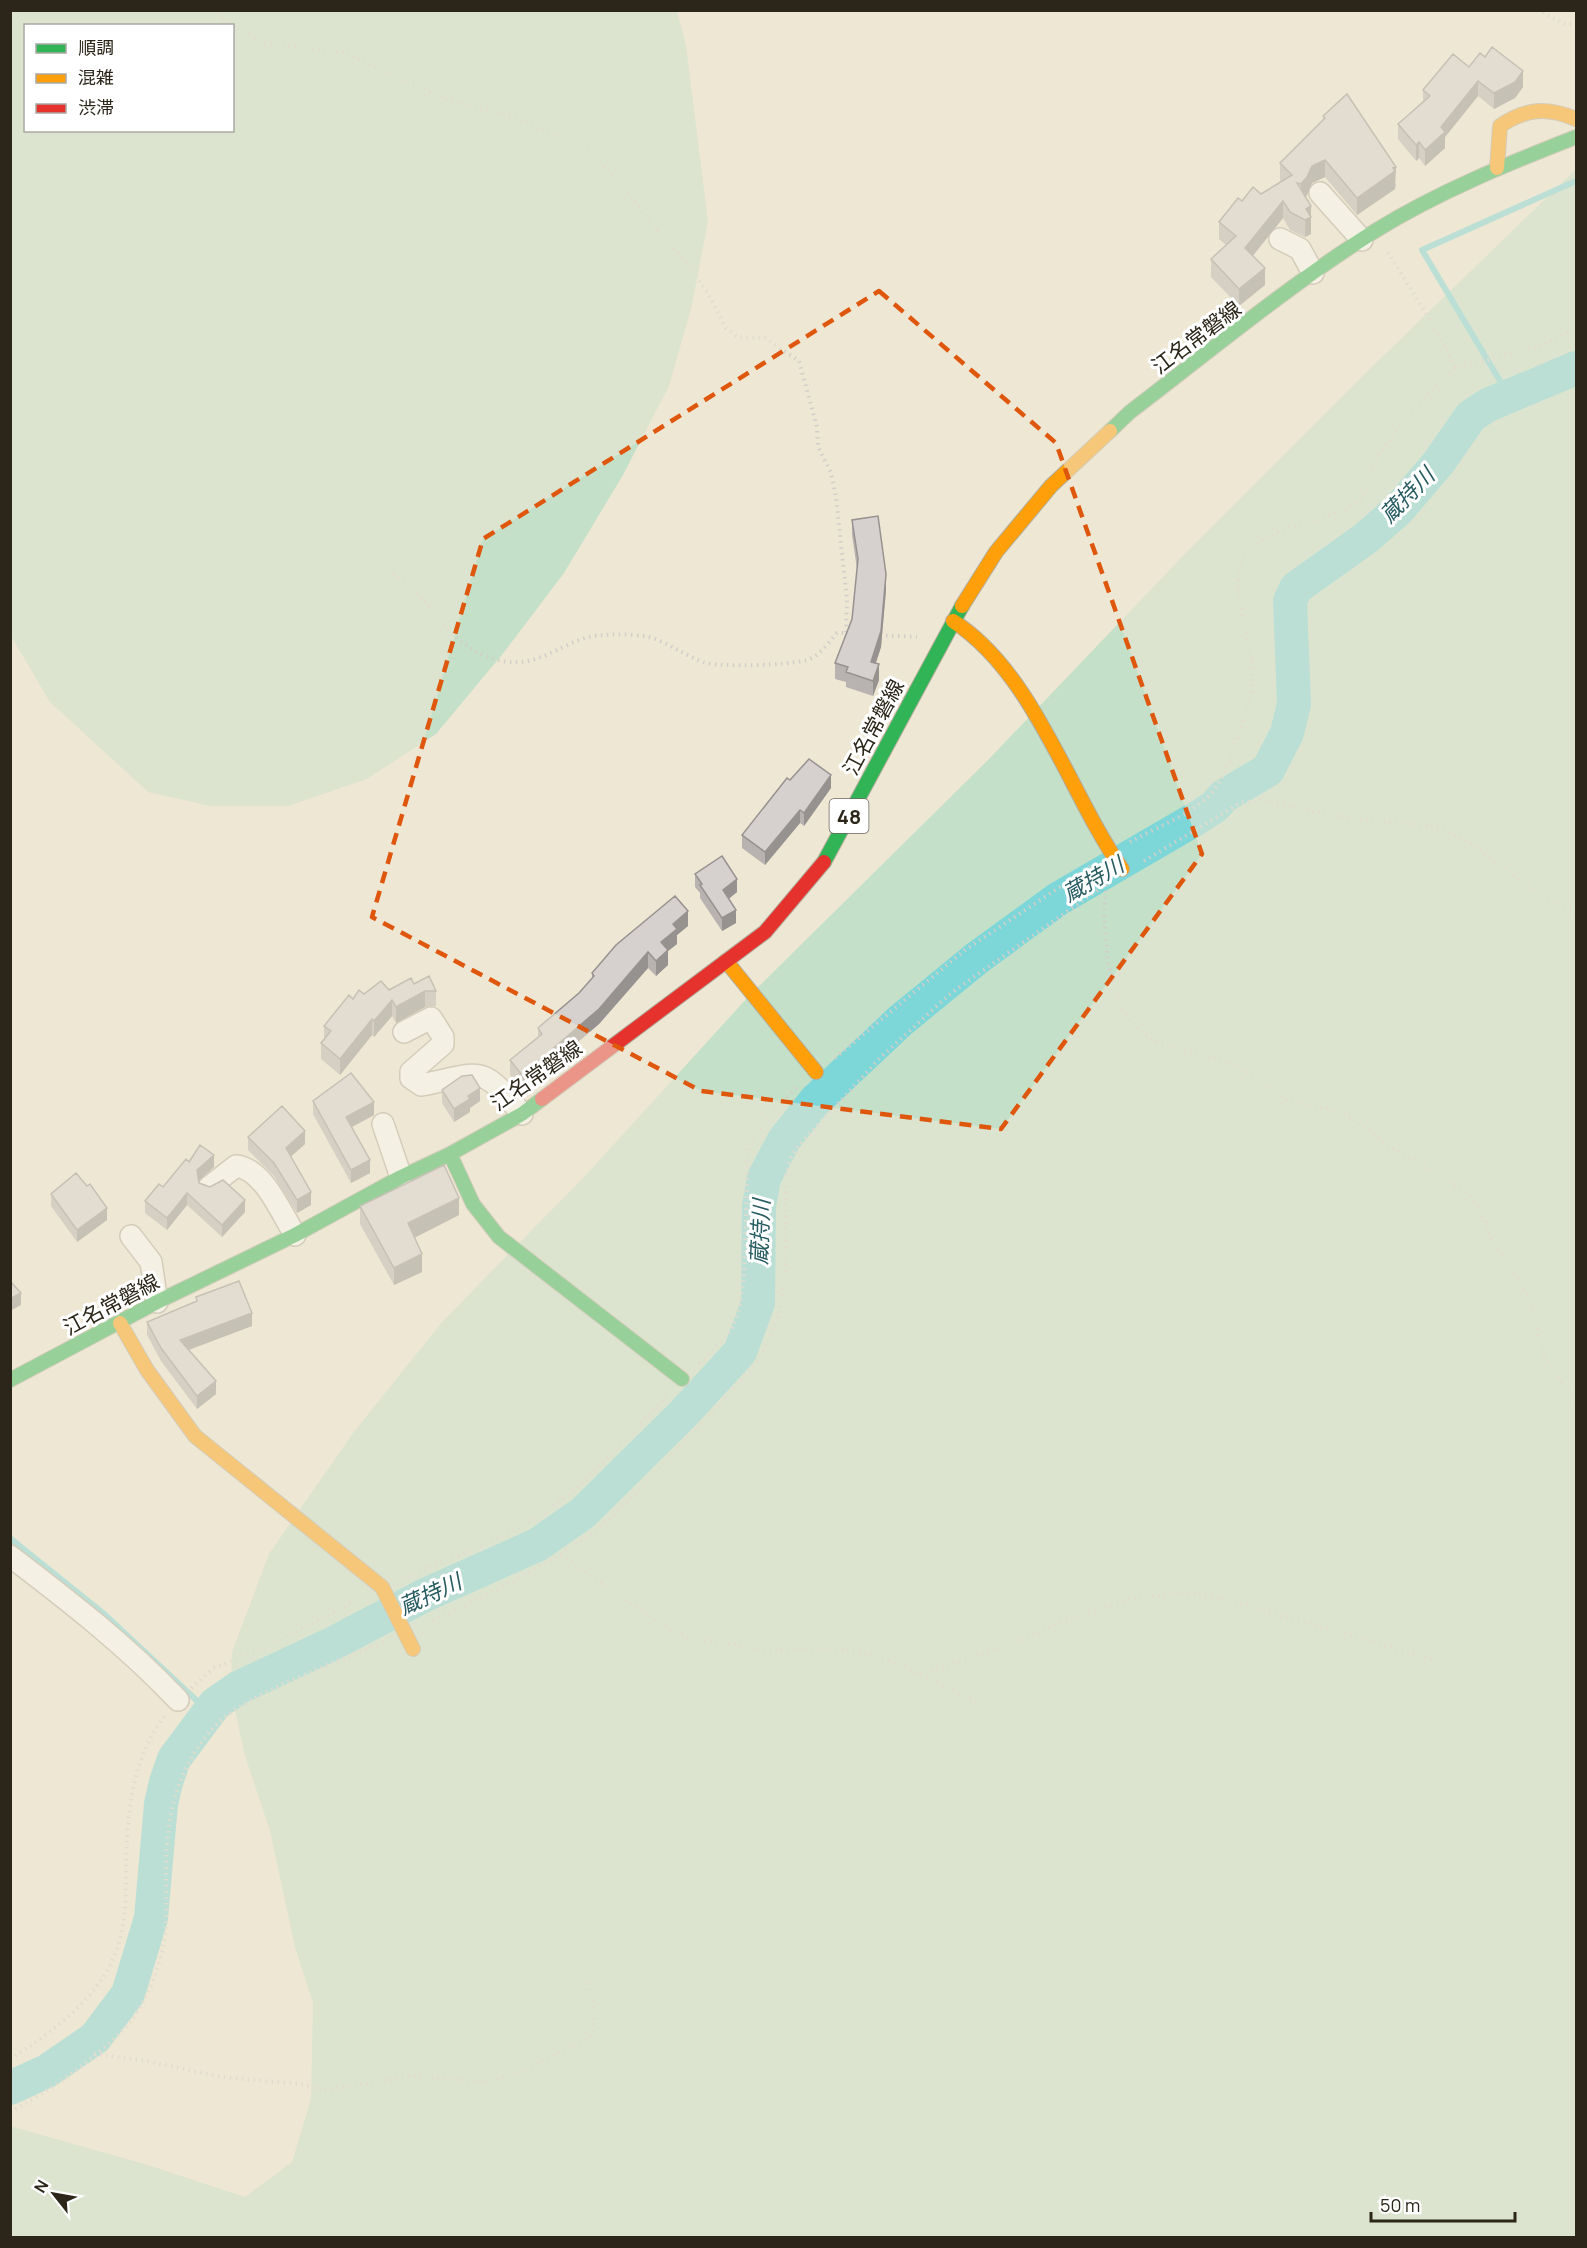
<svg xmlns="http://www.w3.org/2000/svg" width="1587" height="2248" font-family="Manrope,'Noto Sans JP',sans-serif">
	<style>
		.green { fill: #c5e0c9; fill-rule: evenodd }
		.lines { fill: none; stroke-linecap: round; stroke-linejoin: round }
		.stream { stroke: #7dd6d8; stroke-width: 6 }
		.river { stroke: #7dd6d8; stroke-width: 34 }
		.street-casing { stroke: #b2ac9d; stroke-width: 24 }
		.fast-casing { stroke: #b2ac9d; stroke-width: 16 }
		.slow-casing { stroke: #b2ac9d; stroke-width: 16 }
		.jam-casing { stroke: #b2ac9d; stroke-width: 16 }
		.path { stroke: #d1cfc9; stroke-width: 4; stroke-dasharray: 1.5 4.5; stroke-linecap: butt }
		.street { stroke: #fcfbf8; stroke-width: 21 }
		.fast { stroke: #30b455; stroke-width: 14 }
		.slow { stroke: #ff9f0a; stroke-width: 14 }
		.jam { stroke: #e5322d; stroke-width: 14 }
		.wall { fill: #b8b3b1 }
		.shaded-wall { fill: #969290 }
		.building { fill: #d6d0ce; stroke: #969290; stroke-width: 1.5 }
		.marked { fill: none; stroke: #df560d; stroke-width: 4.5; stroke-dasharray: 12 8; stroke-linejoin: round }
		.labels { text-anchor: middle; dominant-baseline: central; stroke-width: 6; stroke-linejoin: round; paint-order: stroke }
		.shield { fill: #fff; stroke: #6b675e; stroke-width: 1.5 }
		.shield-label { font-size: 20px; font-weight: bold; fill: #2b2619 }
		.street-label { font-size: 21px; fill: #2b2619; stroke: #fff }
		.water-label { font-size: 22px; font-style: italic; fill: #275c61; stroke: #fff }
	</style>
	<rect width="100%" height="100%" fill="#eee7d3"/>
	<path class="green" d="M10 11H677L686 45 708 222 691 309 669 386 623 475 564 573 505 651 436 734 367 779 288 806H210L148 792 50 702 11 636ZM26 26H232V130H26Z
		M1576 169V2237H11L10 2126 148 2165 245 2197 292 2162 311 2099 313 2003 295 1947 270 1831 245 1756 231 1692 232 1652 269 1554 353 1433 442 1322 585 1176 748 997 988 760 1180 559 1378 361Z"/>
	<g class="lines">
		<path class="stream" d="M1509 396 1422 250 1576 181
			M10 1538 103 1613 209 1712"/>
		<path class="river" d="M10 2088 47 2071 95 2038 128 1994 151 1918 161 1804 166 1782 174 1759 215 1704 238 1688 332 1644 425 1595 537 1545 583 1513 684 1413 740 1352 758 1303 759 1206 764 1178 784 1140 815 1101 900 1021 977 958 1058 899 1197 818 1214 807 1224 796 1268 770 1287 733 1294 704 1290 601 1296 588 1366 538 1398 510 1439 462 1471 416 1488 405 1576 368"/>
		<defs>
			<path id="street" d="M1320 193 1362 240
				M1280 239 1300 249 1313 273
				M404 1032 431 1018 443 1037V1044L411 1072V1078L421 1085C483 1073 480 1063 522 1114
				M383 1124 401 1177
				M209 1187 236 1166C264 1169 281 1213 295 1235
				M131 1236 151 1262 157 1302
				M10 1556C69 1601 127 1646 178 1700"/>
			<path id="fast" d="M1110 431 1130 412C1210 351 1289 285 1375 231 1438 192 1507 164 1576 137
				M824 862 962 606
				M450 1154 473 1204 499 1237 682 1379
				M10 1380 157 1302 295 1235 401 1177 450 1154 522 1114 542 1099"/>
			<path id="slow" d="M1497 168 1500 126C1526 108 1547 107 1576 119
				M962 606 996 552 1051 486 1110 431
				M953 621C1034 673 1069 793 1122 869
				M726 961 816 1072
				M120 1323 147 1370 195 1436 382 1587 413 1649"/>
			<path id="jam" d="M542 1099 765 932 824 862"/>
		</defs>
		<use href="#street" class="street-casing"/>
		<use href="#fast" class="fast-casing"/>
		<use href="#slow" class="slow-casing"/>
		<use href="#jam" class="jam-casing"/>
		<path class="path" d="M214 10 231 26
			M1478 10H1479
			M1537 10 1565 24H1576
			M232 27 266 43 345 52 443 99 512 116 587 149 630 195 661 236 685 261 707 292 726 328 738 337 765 338 799 361 817 427 818 447 831 473 836 497 847 600 846 633
			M1388 252C1411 291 1437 327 1455 368
			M393 574C434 597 438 639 491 658 540 675 562 636 604 635 619 634 645 634 658 640 674 647 687 656 703 662 721 668 789 665 807 660 820 656 828 643 837 633H848
			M880 635 917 637
			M1130 842C1155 828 1188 816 1209 796 1225 781 1251 706 1253 683 1254 666 1250 650 1247 634 1242 609 1231 582 1244 558 1262 525 1325 525 1356 503 1371 492 1368 478 1375 463 1393 430 1421 403 1446 374L1455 368 1535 348 1576 329
			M1144 861 1240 803 1261 800 1341 817 1427 826 1444 830 1471 844 1540 894 1576 913
			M1106 885 1104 918 1108 963 1120 1005 1130 1021 1144 1034 1160 1043 1236 1065 1288 1101 1330 1109 1356 1120 1388 1146 1443 1177 1470 1197 1477 1205 1492 1239 1528 1296 1543 1355 1576 1403
			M835 1058 965 950 1093 865
			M699 1363 732 1329 739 1309 744 1276 748 1149 761 1126 798 1085
			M561 1555 654 1619 688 1637 766 1651 826 1648 864 1652 891 1661 981 1703
			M402 1578C464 1553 529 1530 580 1485 610 1457 638 1425 666 1396
			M427 1623C489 1593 554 1565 608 1520 643 1491 673 1452 705 1418 732 1390 765 1359 777 1321 789 1282 785 1219 786 1176L790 1159 797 1148 880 1058 951 993 1105 885
			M919 1674 999 1648 1086 1613 1133 1599 1179 1592 1221 1598 1438 1661
			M191 1688 214 1668 261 1649 360 1598
			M94 2054 147 2061 221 2077 301 2084 326 2090 411 2076 487 2082 518 2073 588 2038C600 2017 593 2002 586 1982
			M10 2059C50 2034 98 1999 115 1954 126 1927 126 1898 126 1869 127 1815 131 1757 167 1713
			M10 2112C43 2096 113 2047 133 2018 149 1996 159 1968 164 1942 168 1919 166 1894 166 1870 166 1815 178 1764 217 1724 247 1693 342 1660 384 1642"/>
		<use href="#street" class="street"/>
		<use href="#fast" class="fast"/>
		<use href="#slow" class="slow"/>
		<use href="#jam" class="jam"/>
	</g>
	<path class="wall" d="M1469 67 1523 87 1515 98 1494 109 1478 96 1445 137V148L1425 166 1419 158 1416 161 1398 139V124L1423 101V90Z
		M1323 116 1396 184 1395 189 1357 215 1325 177 1312 183 1307 195 1306 197 1311 223V234L1305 237 1290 230 1283 218 1253 256 1265 285 1239 306 1211 277V259L1226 245 1219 239V222L1242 201 1261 194 1282 182 1280 180V163L1323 120Z
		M852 520 886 590 881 647 876 663 879 680 873 696 846 687V682L835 679V663L852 619 857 569 852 535Z
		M790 780 831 788 804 826 800 823 765 865 742 848V835Z
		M695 874 737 892 729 899 736 923 722 931 700 898V893L695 887Z
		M688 926 677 935V944L668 951V965L656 976 648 968 599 1024 522 1090 510 1075V1060L538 1037V1028L579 993 592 979V973Z
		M414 984 436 991V1006L425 1007 396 1023 392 1016 374 1037 372 1035 340 1075 321 1059V1043L324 1039V1026L353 999 364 994Z
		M442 1090 480 1101 470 1108V1112L454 1122 442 1103Z
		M313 1101 374 1115 352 1127 370 1173 351 1183 313 1114Z
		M248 1137 305 1144 290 1157 311 1205 297 1213 274 1176 248 1150Z
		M189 1162 214 1167 199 1180V1183L245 1212 222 1237 187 1205 167 1230 145 1213V1201L163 1187Z
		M51 1194 107 1220 77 1242 51 1206Z
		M360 1206 459 1215 414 1238 422 1272 394 1285 360 1224Z
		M196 1297 252 1326 189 1350 216 1394 197 1409 161 1361 147 1335V1322L196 1301Z"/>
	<path class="shaded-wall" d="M1523 71V87L1515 98 1494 109V93Z
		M1478 81V96L1445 137V148L1425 166V150L1441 127Z
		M1419 142V158L1416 161V145Z
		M1325 160V177L1312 183 1307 195 1301 201V184L1312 166Z
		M1396 167 1395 189 1357 215V198Z
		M1283 201V218L1245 265V248Z
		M1311 206V234L1305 237 1306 209Z
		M1265 268V285L1239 306V289Z
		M886 574V590L881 647 871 677V662Z
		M879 664V680L873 696V681Z
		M831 775V788L804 826V813Z
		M800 810V823L765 865V852Z
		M737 879V892L723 903V890Z
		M736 910V923L722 931V918Z
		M688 911V926L677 935V944L668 951V965L656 976V961L661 942 673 924Z
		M648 952V968L599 1024 522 1090V1075Z
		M425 991V1007L396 1023V1007Z
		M392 1000V1016L374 1037V1021Z
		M372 1019V1035L340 1075V1059Z
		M480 1088V1101L470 1108V1112L454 1122V1109L468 1096Z
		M374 1102V1115L346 1130V1117Z
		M305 1131V1144L286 1161V1148Z
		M214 1155V1167L197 1182V1170Z
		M370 1160V1173L351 1183V1170Z
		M311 1192V1205L297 1213V1200Z
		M187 1193V1205L167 1230V1218Z
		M459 1198V1215L408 1241V1223Z
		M245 1200V1212L222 1237V1225Z
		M107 1208V1220L77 1242V1230Z
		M422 1254V1272L394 1285V1268Z
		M21 1293V1305L10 1311V1299Z
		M252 1313V1326L180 1353V1340Z
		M216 1381V1394L197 1409V1396Z"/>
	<path class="building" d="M1492 47 1523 71 1515 82 1494 93 1478 81 1441 127 1445 132 1425 150 1419 142 1416 145 1398 124 1430 96 1423 90 1453 54 1469 67 1480 53 1485 57Z
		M1347 94 1396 167 1393 168 1395 171 1357 198 1325 160 1312 166 1307 177 1301 184 1297 183 1311 206 1306 209 1311 217 1305 220 1290 212 1283 201 1245 248 1265 268 1239 289 1211 259 1236 236 1219 222 1238 198 1242 201 1253 187 1261 194 1292 175 1280 163 1325 118 1323 116Z
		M878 516 886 574 881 631 871 662 879 664 873 681 846 672 848 667 835 663 852 619 858 559 852 520Z
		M809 759 831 775 804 813 800 810 765 852 742 835 787 778 790 780Z
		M722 856 737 879 723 890 736 910 722 918 700 885 702 884 695 874Z
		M675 896 688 911 673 924 677 929 661 942 668 950 656 961 648 952 599 1009 522 1075 510 1060 542 1034 538 1028 579 993 594 976 592 973 616 945Z
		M429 976 436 991H425L396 1007 392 1000 374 1021 372 1019 340 1059 321 1043 331 1031 324 1026 349 995 353 999 359 990 364 994 381 981 389 990 411 978 414 984Z
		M351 1073 374 1102 346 1117 370 1160 351 1170 313 1101Z
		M472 1075 480 1088 468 1096 470 1099 454 1109 442 1090 462 1076Z
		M282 1106 305 1131 286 1148 311 1192 297 1200 274 1163 248 1137Z
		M200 1145 214 1155 197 1170 199 1183 210 1187 223 1180 245 1200 222 1225 187 1193 167 1218 145 1201 159 1184 163 1187 186 1159 189 1162Z
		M444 1165 459 1198 408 1223 422 1254 394 1268 360 1206Z
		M76 1173 87 1186 90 1184 107 1208 77 1230 51 1194Z
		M10 1281 21 1293 10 1299Z
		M239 1281 252 1313 180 1340 216 1381 197 1396 161 1348 147 1322 197 1301 196 1297Z"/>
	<path d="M0 0H1587V2248H0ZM879 291 1056 443 1202 854 1001 1129 701 1091 372 917 483 539Z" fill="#eee7d3" fill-opacity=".55" fill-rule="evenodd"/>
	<path class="marked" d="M879 291 1056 443 1202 854 1001 1129 701 1091 372 917 483 539Z"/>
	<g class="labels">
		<rect class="shield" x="829.5" y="799" width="39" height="34" rx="4.5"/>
		<g class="shield-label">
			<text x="849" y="816">48</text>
		</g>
		<g class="street-label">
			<text transform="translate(1196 337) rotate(-37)">江名常磐線</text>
			<text transform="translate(873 727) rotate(-62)">江名常磐線</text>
			<text transform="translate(536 1075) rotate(-35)">江名常磐線</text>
			<text transform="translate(111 1304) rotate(-28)">江名常磐線</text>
		</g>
		<g class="water-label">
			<text transform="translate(1407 495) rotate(-46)">蔵持川</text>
			<text transform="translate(1093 879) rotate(-30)">蔵持川</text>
			<text transform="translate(760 1232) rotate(-88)">蔵持川</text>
			<text transform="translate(430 1594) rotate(-25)">蔵持川</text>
		</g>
	</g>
	<rect width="1587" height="2248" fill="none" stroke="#2b2619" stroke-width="24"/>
	<rect x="24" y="24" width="210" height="108" fill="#ffffff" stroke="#aaa8a3" stroke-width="1.5"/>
	<rect x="36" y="44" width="30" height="9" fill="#30b455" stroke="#aaa8a3" stroke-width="1.5"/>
	<text x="78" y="54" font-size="18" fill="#2b2619">順調</text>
	<rect x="36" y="74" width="30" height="9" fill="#ff9f0a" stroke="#aaa8a3" stroke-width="1.5"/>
	<text x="78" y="84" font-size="18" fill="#2b2619">混雑</text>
	<rect x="36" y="104" width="30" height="9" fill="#e5322d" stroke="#aaa8a3" stroke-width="1.5"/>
	<text x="78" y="114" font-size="18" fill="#2b2619">渋滞</text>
	<g transform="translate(54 2194) rotate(301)" stroke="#ffffff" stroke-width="4.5" paint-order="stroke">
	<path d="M0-4.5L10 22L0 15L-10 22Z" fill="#2b2619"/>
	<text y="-9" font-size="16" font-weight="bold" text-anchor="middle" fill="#2b2619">N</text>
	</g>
	<path d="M1371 2212v9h144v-9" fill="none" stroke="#2b2619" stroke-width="3"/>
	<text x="1380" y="2212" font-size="18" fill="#2b2619" stroke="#ffffff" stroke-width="4.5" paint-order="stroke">50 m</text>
</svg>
